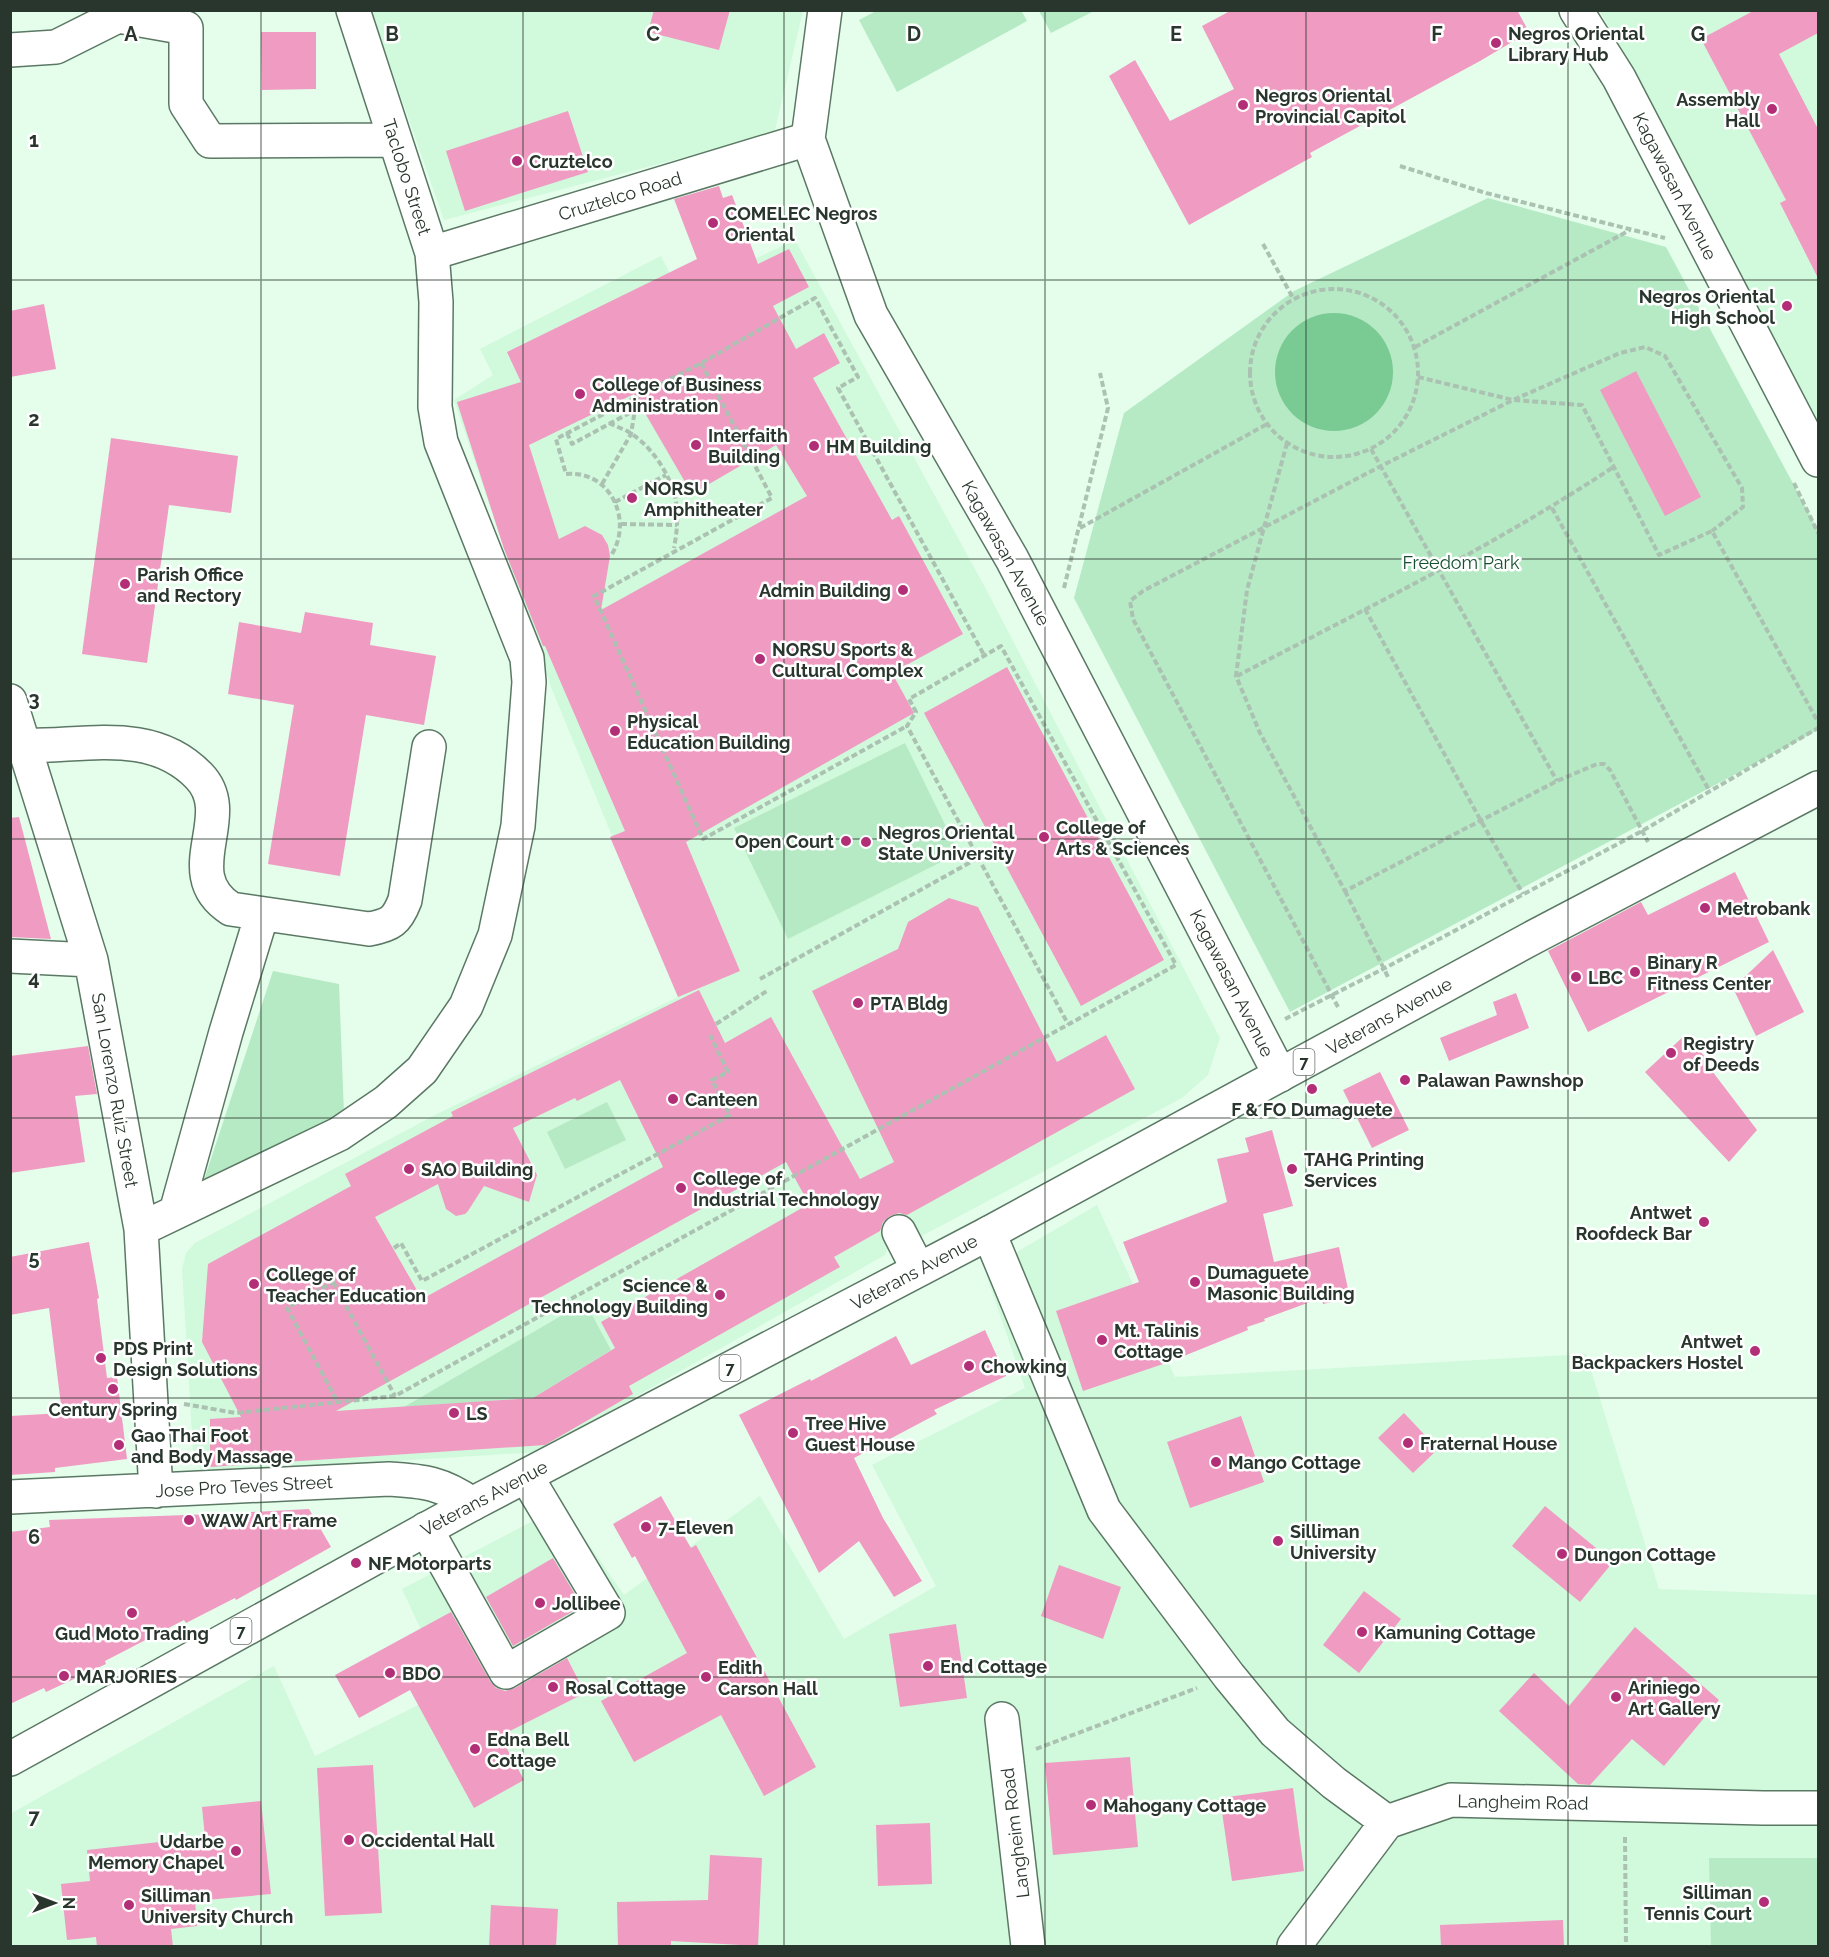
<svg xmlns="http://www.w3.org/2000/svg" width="1829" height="1957" font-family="Raleway,sans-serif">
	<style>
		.built { fill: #d1f9dc }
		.green { fill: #b5eac4 }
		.water { fill: #7aca94 }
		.building { fill: #ef9bc2; fill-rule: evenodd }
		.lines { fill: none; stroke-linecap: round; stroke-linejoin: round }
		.minor-casing { stroke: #5b7864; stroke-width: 36 }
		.major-casing { stroke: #5b7864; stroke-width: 36 }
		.path { stroke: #abc1b1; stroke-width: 4; stroke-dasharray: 6 3; stroke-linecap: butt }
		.minor { stroke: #fff; stroke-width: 33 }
		.major { stroke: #fff; stroke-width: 33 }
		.grid { fill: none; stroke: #29362d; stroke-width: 1.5; stroke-opacity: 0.55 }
		.poi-dot { fill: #b22f78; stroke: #fff; stroke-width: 2 }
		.labels { text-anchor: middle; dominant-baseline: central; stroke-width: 5; stroke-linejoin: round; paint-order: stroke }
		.shield { fill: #fff; stroke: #69726c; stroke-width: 1.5 }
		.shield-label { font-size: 16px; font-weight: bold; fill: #29362d }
		.poi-label { font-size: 18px; font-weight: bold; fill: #29362d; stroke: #fff; text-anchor: start }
		.street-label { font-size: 18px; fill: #29362d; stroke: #fff }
		.park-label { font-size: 18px; fill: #14502d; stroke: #fff }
		.grid-label { font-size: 20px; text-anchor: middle; font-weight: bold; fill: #29362d; stroke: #fff; stroke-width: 5; stroke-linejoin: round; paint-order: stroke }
	</style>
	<rect width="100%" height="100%" fill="#e4feeb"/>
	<path class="built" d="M371 11H803L774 134 444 220Z
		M1600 11H1818V427L1693 185Z
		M795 240 987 591 1220 1038 1208 1075 1182 1098 916 1239 906 1229 884 1240 887 1249 885 1255 538 1452 202 1473 193 1450 182 1269 186 1253 195 1243 437 1114 678 997 551 687 454 400 493 375 480 349 661 256 680 294Z
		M1097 1205 1175 1377 1586 1354 1659 1589 1818 1595V1946H11L10 1814 274 1666 315 1756 449 1690 402 1589 562 1506 624 1595 760 1496 844 1639 936 1586 872 1465 1025 1388 986 1274 1000 1262Z"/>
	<path class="green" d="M1021 10 1027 21 897 92 859 20 876 11Z
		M1039 11H1094L1051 33Z
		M1488 198 1666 247 1818 530V730L1290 1012 1074 598 1124 413 1294 291Z
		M905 743 959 853 788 939 734 828Z
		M273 971 339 984 344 1114 203 1183Z
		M607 1102 626 1140 565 1169 547 1132Z
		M585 1302 611 1350 533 1398 404 1407Z
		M1709 1858H1818V1946H1711Z"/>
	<path class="water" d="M1275 372a59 59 0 1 1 118 0a59 59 0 1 1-118 0Z"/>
	<path class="building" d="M654 10H730L719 50 648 32Z
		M1232 10H1517L1529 32 1480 61 1310 153 1312 157 1189 225 1109 76 1135 60 1170 121 1234 89 1202 26Z
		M1755 10H1818V33L1779 54 1818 129V278L1780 203 1786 200 1701 39Z
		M261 32H316V89L262 90Z
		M568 111 588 172 465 211 446 151Z
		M719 186 723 198 732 195 758 264 789 249 809 287 773 306 796 349 824 333 840 363 813 378 892 520 899 516 963 634 892 673 914 713 686 842 740 971 678 997 610 837 625 831 545 646H543L504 549 457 402 521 382 507 352 697 259 674 199ZM634 394 692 494 776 445 807 496 601 610 610 556 608 545 602 535 585 526 559 539 529 445Z
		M44 304 56 369 10 377V311Z
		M1636 371 1701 497 1665 516 1600 390Z
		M111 438 238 456 231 513 169 505 147 663 82 654Z
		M305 612 373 623 370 645 436 656 424 725 366 715 340 876 268 864 294 705 228 694 239 622 301 633Z
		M1007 667 1164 960 1081 1006 924 713Z
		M19 817 51 939 10 937V818Z
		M1735 872 1769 942 1588 1032 1548 951 1641 902 1648 915Z
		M949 898 978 907 1057 1062 1106 1035 1135 1089 907 1215 899 1213 890 1216 883 1222 880 1231 834 1257 840 1267 629 1386 633 1394 545 1445 210 1467V1419L241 1417 202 1342 208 1264 351 1186 345 1174 453 1116 451 1112 699 990 725 1043 771 1017 860 1179 894 1162 812 991 898 949 908 922ZM620 1080 663 1167 422 1299 375 1217 438 1184 446 1209 456 1216 465 1214 468 1211 484 1186 529 1202 537 1175 513 1128 575 1098 577 1101ZM786 1162 809 1204 601 1322 615 1348 533 1398 336 1411Z
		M1773 950 1804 1012 1756 1036 1733 988Z
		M1516 993 1529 1028 1449 1061 1440 1038 1497 1015 1493 1002Z
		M1685 1035 1709 1061 1706 1063 1757 1130 1729 1162 1645 1072Z
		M88 1046 97 1094 75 1096 85 1162 10 1173V1056Z
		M1380 1072 1409 1130 1372 1148 1343 1090Z
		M1272 1130 1293 1206 1263 1214 1274 1262 1339 1247 1350 1298 1323 1304 1321 1298 1264 1319 1265 1321 1247 1327 1248 1330 1169 1362 1083 1391 1056 1311 1139 1282 1123 1242 1227 1202 1217 1159 1249 1152 1245 1138Z
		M89 1242 99 1298 97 1299 107 1378 117 1377 127 1459 55 1468V1472L10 1475V1416L62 1413 49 1308 10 1315V1257Z
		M985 1330 1006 1376 934 1410 937 1414 854 1458 883 1518 922 1581 894 1597 859 1541 819 1573 739 1415 810 1379 811 1381 896 1336 911 1365Z
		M1404 1413 1438 1449 1413 1473 1378 1438Z
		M1241 1416 1264 1482 1190 1508 1167 1442Z
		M661 1496 691 1548 696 1545 816 1767 764 1796 721 1715 634 1762 601 1701 687 1653 635 1556 632 1558 613 1524Z
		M1545 1506 1613 1562 1580 1602 1512 1546Z
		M309 1509 331 1547 236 1600 235 1598 186 1623 184 1620 105 1661 106 1664 46 1692 44 1688 10 1704V1532L50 1527 49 1520 214 1514Z
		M553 1558 582 1606 513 1646 486 1597Z
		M1059 1565 1121 1587 1103 1639 1041 1616Z
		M1364 1591 1401 1619 1359 1673 1323 1645Z
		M451 1612 490 1681 496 1688 505 1691 515 1688 567 1658 585 1693 500 1736 524 1780 474 1808 410 1690 359 1718 335 1675Z
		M956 1624 967 1698 900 1707 889 1634Z
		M1635 1627 1719 1700 1664 1766 1632 1739 1590 1785 1578 1784 1499 1711 1534 1673 1569 1706Z
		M1130 1757 1138 1847 1053 1855 1045 1763Z
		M373 1765 382 1913 325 1916 317 1768Z
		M1293 1788 1304 1871 1232 1881 1220 1798Z
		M261 1801 271 1894 195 1901 197 1926 171 1929 173 1947H97L96 1937 67 1940 61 1884 90 1881 87 1850 205 1837 202 1807Z
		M930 1823 932 1884 878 1886 876 1825Z
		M710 1855 762 1858 758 1946 671 1941V1947H618L617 1902 708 1900Z
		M491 1905 558 1909 556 1947H489Z
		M1563 1920 1564 1947H1441L1440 1925Z"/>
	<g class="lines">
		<defs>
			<path id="minor" d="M825 10 808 139 871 315 1012 559 1280 1075
				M1576 10 1619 78 1818 460
				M10 50 56 47 118 16 186 28V104L210 141 395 140
				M432 253 808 139
				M10 701 91 960 141 1229 156 1491
				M10 745C75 750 148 723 199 776 238 816 175 873 231 909L369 929C391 925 397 921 405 900L429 747
				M10 956 91 960
				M176 1212 226 1032 262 914
				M141 1229 339 1134 386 1102 422 1070 466 1006 495 935 518 826 529 682 527 658 441 442 435 407 436 302 432 253 353 10
				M899 1232 918 1269
				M989 1233 1104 1510 1229 1676 1275 1732 1334 1783 1387 1822
				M10 1497 389 1479C424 1481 442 1483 472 1504
				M426 1529 506 1672 608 1613 526 1476
				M1002 1719 1028 1946
				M1294 1946 1387 1822 1451 1800 1763 1808H1818"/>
			<path id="major" d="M10 1759 472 1504 989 1233 1532 938 1818 788"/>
		</defs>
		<use href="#minor" class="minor-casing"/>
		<use href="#major" class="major-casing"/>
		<path class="path" d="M1400 166 1486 193 1665 238
			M1263 244 1293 298
			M1250 373a84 84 0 1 1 168 0a84 84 0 1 1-168 0Z
			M1415 347 1630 230
			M701 363 772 498 594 596 703 839 907 726
			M1418 377 1513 400 1582 405 1659 555 1712 531 1818 722
			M609 423C615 426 621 428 627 431 650 444 669 472 675 497 679 514 677 532 674 548
			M567 433 572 444 635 410
			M1287 443 1247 590 1236 676 1260 733 1345 891 1557 781 1597 764H1604L1610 770 1648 842
			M1371 449 1557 781
			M1794 483 1818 533
			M602 484 631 434 637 397
			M615 502 666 475
			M1552 508 1709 790
			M621 524 677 525
			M1080 528 1267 424
			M612 554C633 519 610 470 566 474L556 439 701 363 815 298 858 377 838 388 984 655
			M1064 588 1108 408 1100 373
			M1365 609 1481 821 1523 894
			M1237 676C1365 609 1494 546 1615 466
			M1345 891 1389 979
			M760 979 978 858
			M1338 1007 1133 619 1130 601 1143 591 1381 466 1513 400 1620 353 1645 347 1665 356 1742 488 1743 507 1712 531
			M1285 1019 1383 969 1642 831 1818 728
			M716 1024 767 991
			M394 1248 401 1243 422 1281 730 1115 712 1080 728 1072 710 1035
			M335 1281 287 1308 337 1401
			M333 1282 395 1396
			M184 1404 236 1413 395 1396 1176 965 1001 646 909 699 916 712 907 726 1068 1024
			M1036 1749 1197 1688
			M1625 1837 1626 1946"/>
		<use href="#minor" class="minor"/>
		<use href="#major" class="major"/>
	</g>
	<path class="grid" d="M261 10V1946M523 10V1946M784 10V1946M1045 10V1946M1306 10V1946M1568 10V1946M10 280H1818M10 559H1818M10 839H1818M10 1118H1818M10 1398H1818M10 1677H1818"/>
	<g class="poi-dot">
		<circle cx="1496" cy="43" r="6"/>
		<circle cx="1243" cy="105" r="6"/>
		<circle cx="1772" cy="109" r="6"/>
		<circle cx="517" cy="161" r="6"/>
		<circle cx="713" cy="223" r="6"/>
		<circle cx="1787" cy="306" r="6"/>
		<circle cx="580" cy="394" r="6"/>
		<circle cx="696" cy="445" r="6"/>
		<circle cx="814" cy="446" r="6"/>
		<circle cx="632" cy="498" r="6"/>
		<circle cx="125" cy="584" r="6"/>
		<circle cx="903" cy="590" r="6"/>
		<circle cx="760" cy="659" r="6"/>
		<circle cx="615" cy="731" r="6"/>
		<circle cx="1044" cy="837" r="6"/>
		<circle cx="846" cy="841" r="6"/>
		<circle cx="866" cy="842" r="6"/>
		<circle cx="1705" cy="908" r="6"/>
		<circle cx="1635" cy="972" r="6"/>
		<circle cx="1576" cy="977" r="6"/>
		<circle cx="858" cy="1003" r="6"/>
		<circle cx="1671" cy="1053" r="6"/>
		<circle cx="1405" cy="1080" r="6"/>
		<circle cx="1312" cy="1089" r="6"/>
		<circle cx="673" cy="1099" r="6"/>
		<circle cx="409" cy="1169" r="6"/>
		<circle cx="1292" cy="1169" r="6"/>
		<circle cx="681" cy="1188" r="6"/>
		<circle cx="1704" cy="1222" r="6"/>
		<circle cx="1195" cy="1282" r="6"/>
		<circle cx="254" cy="1284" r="6"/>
		<circle cx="720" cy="1295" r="6"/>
		<circle cx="1102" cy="1340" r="6"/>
		<circle cx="1755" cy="1351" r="6"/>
		<circle cx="101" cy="1358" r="6"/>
		<circle cx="969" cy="1366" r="6"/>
		<circle cx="113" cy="1389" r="6"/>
		<circle cx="454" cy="1413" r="6"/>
		<circle cx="793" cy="1433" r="6"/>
		<circle cx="1408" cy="1443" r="6"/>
		<circle cx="119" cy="1445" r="6"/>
		<circle cx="1216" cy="1462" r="6"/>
		<circle cx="189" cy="1520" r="6"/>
		<circle cx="646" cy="1527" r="6"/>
		<circle cx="1278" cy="1541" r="6"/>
		<circle cx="1562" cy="1554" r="6"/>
		<circle cx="356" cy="1563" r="6"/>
		<circle cx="540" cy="1603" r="6"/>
		<circle cx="132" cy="1613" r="6"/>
		<circle cx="1362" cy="1632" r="6"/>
		<circle cx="928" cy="1666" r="6"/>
		<circle cx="390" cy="1673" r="6"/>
		<circle cx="64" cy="1676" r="6"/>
		<circle cx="706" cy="1677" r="6"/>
		<circle cx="553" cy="1687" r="6"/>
		<circle cx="1616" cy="1697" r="6"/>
		<circle cx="475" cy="1749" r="6"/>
		<circle cx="1091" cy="1805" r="6"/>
		<circle cx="349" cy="1840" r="6"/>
		<circle cx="236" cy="1851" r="6"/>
		<circle cx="1764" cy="1902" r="6"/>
		<circle cx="129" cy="1905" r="6"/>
	</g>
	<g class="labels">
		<g class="shield">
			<rect x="1293.5" y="1049" width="21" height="26" rx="4.5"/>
			<rect x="719.5" y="1355" width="21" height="26" rx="4.5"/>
			<rect x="230.5" y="1618" width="21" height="26" rx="4.5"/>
		</g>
		<g class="shield-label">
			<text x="1304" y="1062">7</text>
			<text x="730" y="1368">7</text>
			<text x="241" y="1631">7</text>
		</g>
		<g class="poi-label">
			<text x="1508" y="33">Negros Oriental<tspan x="1508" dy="21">Library Hub</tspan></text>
			<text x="1255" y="95">Negros Oriental<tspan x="1255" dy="21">Provincial Capitol</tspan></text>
			<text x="1760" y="99" text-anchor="end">Assembly<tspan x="1760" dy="21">Hall</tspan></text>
			<text x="529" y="161">Cruztelco</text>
			<text x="725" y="213">COMELEC Negros<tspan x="725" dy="21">Oriental</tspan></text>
			<text x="1775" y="296" text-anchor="end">Negros Oriental<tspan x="1775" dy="21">High School</tspan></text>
			<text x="592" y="384">College of Business<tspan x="592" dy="21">Administration</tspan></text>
			<text x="708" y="435">Interfaith<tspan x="708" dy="21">Building</tspan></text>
			<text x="826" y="446">HM Building</text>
			<text x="644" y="488">NORSU<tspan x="644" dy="21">Amphitheater</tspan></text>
			<text x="137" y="574">Parish Office<tspan x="137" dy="21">and Rectory</tspan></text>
			<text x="891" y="590" text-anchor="end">Admin Building</text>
			<text x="772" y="649">NORSU Sports &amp;<tspan x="772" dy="21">Cultural Complex</tspan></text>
			<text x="627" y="721">Physical<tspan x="627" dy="21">Education Building</tspan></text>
			<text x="1056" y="827">College of<tspan x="1056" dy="21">Arts &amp; Sciences</tspan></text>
			<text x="878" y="832">Negros Oriental<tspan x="878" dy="21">State University</tspan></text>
			<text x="834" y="841" text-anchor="end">Open Court</text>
			<text x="1717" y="908">Metrobank</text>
			<text x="1647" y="962">Binary R<tspan x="1647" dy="21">Fitness Center</tspan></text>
			<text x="1588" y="977">LBC</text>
			<text x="870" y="1003">PTA Bldg</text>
			<text x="1683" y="1043">Registry<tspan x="1683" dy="21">of Deeds</tspan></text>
			<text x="1417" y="1080">Palawan Pawnshop</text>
			<text x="685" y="1099">Canteen</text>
			<text x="1312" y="1109" text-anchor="middle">F &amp; FO Dumaguete</text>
			<text x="1304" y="1159">TAHG Printing<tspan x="1304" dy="21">Services</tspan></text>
			<text x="421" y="1169">SAO Building</text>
			<text x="693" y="1178">College of<tspan x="693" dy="21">Industrial Technology</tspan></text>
			<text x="1692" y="1212" text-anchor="end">Antwet<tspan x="1692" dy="21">Roofdeck Bar</tspan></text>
			<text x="1207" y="1272">Dumaguete<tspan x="1207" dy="21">Masonic Building</tspan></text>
			<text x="266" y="1274">College of<tspan x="266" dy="21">Teacher Education</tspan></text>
			<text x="708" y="1285" text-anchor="end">Science &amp;<tspan x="708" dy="21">Technology Building</tspan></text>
			<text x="1114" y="1330">Mt. Talinis<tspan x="1114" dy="21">Cottage</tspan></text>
			<text x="1743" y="1341" text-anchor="end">Antwet<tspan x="1743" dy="21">Backpackers Hostel</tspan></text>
			<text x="113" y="1348">PDS Print<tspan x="113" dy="21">Design Solutions</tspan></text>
			<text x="981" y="1366">Chowking</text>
			<text x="113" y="1409" text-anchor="middle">Century Spring</text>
			<text x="466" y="1413">LS</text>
			<text x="805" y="1423">Tree Hive<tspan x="805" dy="21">Guest House</tspan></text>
			<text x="131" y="1435">Gao Thai Foot<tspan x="131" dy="21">and Body Massage</tspan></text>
			<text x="1420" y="1443">Fraternal House</text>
			<text x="1228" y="1462">Mango Cottage</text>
			<text x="201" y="1520">WAW Art Frame</text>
			<text x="658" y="1527">7-Eleven</text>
			<text x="1290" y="1531">Silliman<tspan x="1290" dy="21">University</tspan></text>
			<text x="1574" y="1554">Dungon Cottage</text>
			<text x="368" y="1563">NF Motorparts</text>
			<text x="552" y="1603">Jollibee</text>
			<text x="1374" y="1632">Kamuning Cottage</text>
			<text x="132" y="1633" text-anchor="middle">Gud Moto Trading</text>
			<text x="940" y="1666">End Cottage</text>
			<text x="718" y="1667">Edith<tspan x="718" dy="21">Carson Hall</tspan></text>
			<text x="402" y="1673">BDO</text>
			<text x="76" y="1676">MARJORIES</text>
			<text x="565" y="1687">Rosal Cottage</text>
			<text x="1628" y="1687">Ariniego<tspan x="1628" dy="21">Art Gallery</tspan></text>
			<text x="487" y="1739">Edna Bell<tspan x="487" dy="21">Cottage</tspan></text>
			<text x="1103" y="1805">Mahogany Cottage</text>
			<text x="361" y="1840">Occidental Hall</text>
			<text x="224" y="1841" text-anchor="end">Udarbe<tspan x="224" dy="21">Memory Chapel</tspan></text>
			<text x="1752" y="1892" text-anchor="end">Silliman<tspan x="1752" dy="21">Tennis Court</tspan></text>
			<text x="141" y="1895">Silliman<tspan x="141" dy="21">University Church</tspan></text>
		</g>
		<g class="street-label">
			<text transform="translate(407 177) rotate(72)">Taclobo Street</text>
			<text transform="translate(1675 186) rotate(63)">Kagawasan Avenue</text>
			<text transform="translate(620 196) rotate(-17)">Cruztelco Road</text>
			<text transform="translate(1006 553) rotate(61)">Kagawasan Avenue</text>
			<text transform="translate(1232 983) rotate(63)">Kagawasan Avenue</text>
			<text transform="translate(1389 1016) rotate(-29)">Veterans Avenue</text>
			<text transform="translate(115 1090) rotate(80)">San Lorenzo Ruiz Street</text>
			<text transform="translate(914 1272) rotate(-28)">Veterans Avenue</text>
			<text transform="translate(244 1486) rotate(-3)">Jose Pro Teves Street</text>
			<text transform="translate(484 1498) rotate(-28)">Veterans Avenue</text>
			<text transform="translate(1523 1802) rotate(1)">Langheim Road</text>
			<text transform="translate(1015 1833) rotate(-97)">Langheim Road</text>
		</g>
		<g class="park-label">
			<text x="1461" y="562">Freedom Park</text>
		</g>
	</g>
	<g class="grid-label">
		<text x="131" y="41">A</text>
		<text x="392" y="41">B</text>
		<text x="653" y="41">C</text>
		<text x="914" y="41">D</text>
		<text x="1176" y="41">E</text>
		<text x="1437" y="41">F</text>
		<text x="1698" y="41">G</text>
		<text x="34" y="147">1</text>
		<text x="34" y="426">2</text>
		<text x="34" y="706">3</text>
		<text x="34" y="985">4</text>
		<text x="34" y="1265">5</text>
		<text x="34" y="1544">6</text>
		<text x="34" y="1824">7</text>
	</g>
	<rect width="1829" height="1957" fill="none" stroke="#29362d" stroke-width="24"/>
	<g transform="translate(54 1903) rotate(90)" stroke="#ffffff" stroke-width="4.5" paint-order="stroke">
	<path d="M0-4.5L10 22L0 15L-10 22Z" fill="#29362d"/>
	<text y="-9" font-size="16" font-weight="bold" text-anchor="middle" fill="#29362d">N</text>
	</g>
</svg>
